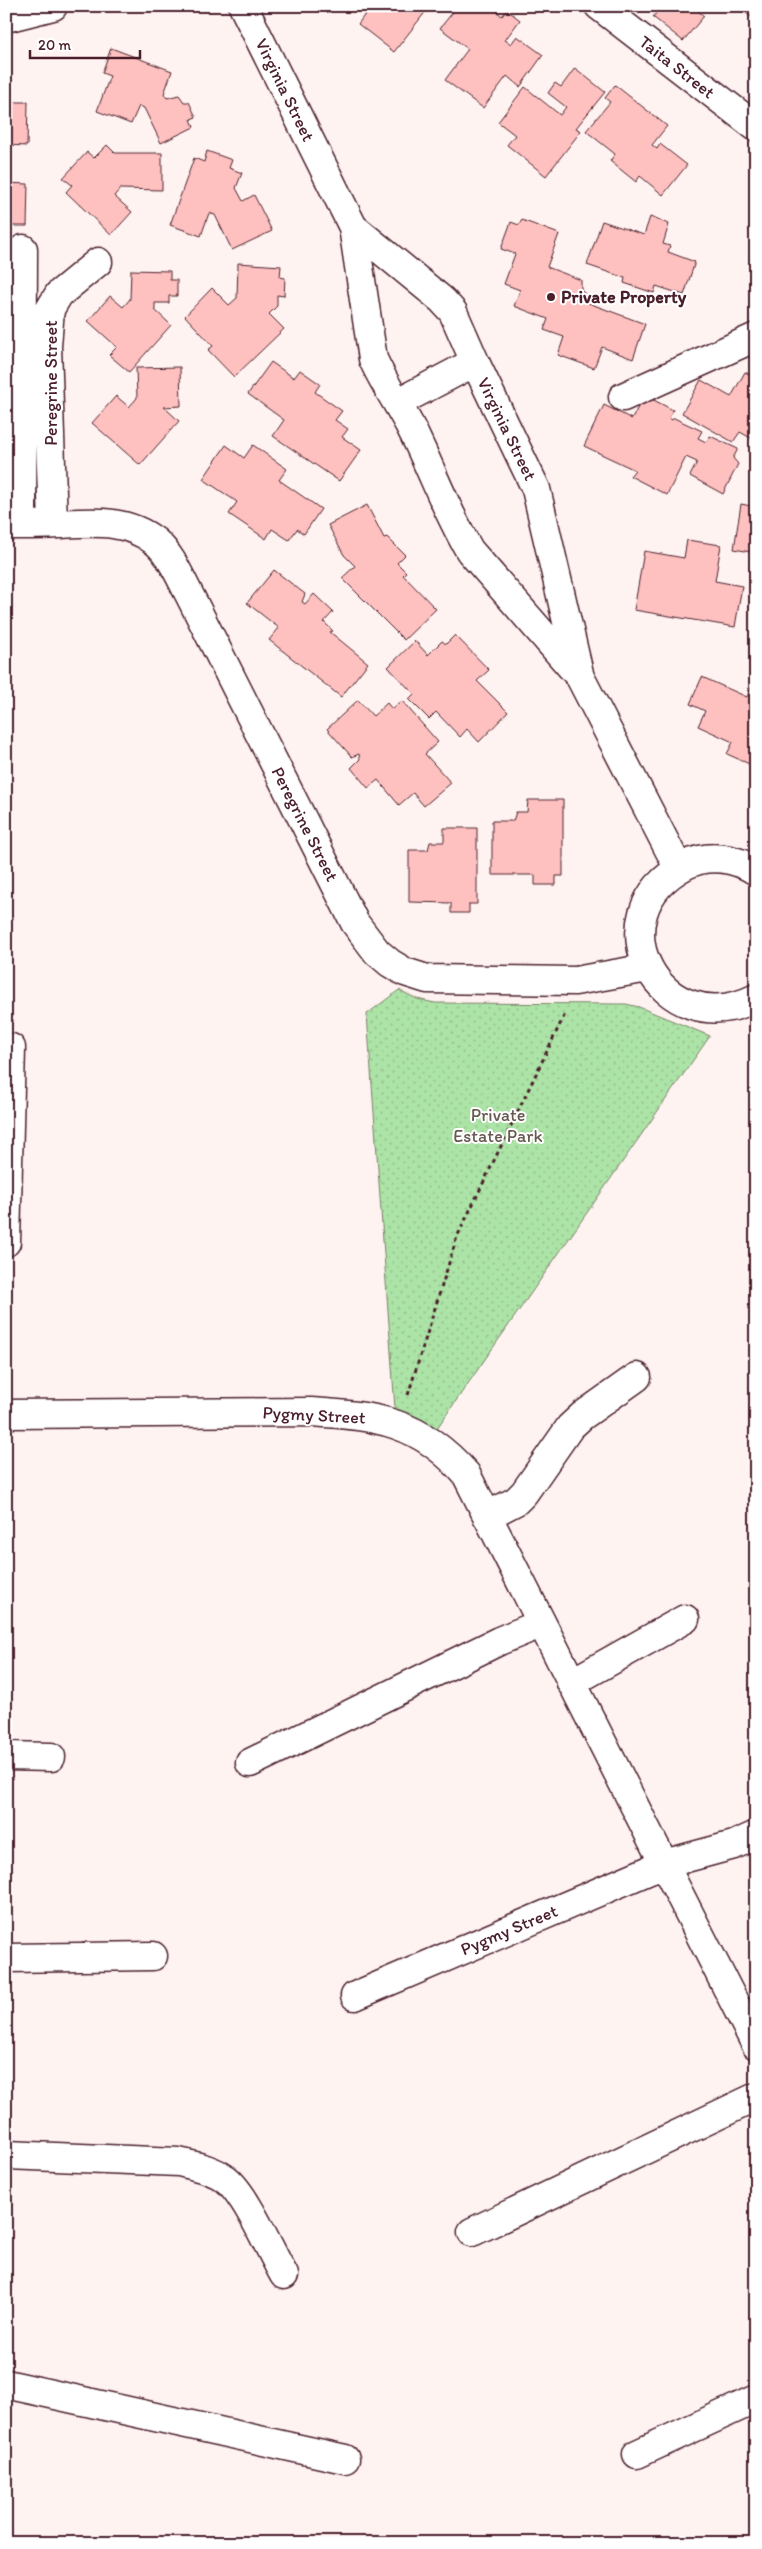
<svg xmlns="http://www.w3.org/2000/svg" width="762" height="2549" font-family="Itim,sans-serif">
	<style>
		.green { fill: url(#green-dots); stroke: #7b8168 }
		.building { fill: #fec1bf; stroke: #4a1f2b }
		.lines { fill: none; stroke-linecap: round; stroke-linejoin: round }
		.minor-casing { stroke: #4a1f2b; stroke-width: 31 }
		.tertiary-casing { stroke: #4a1f2b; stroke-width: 31 }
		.path { stroke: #4a1f2b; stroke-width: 3; stroke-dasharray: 4 4; stroke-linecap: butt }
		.minor { stroke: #fff; stroke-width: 28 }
		.tertiary { stroke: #fff; stroke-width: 28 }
		.poi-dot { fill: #4a1f2b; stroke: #fff; stroke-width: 2 }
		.labels { text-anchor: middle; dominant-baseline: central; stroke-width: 4; stroke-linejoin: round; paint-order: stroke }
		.street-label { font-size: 18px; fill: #4a1f2b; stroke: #fff }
		.poi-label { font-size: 18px; font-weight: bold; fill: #4a1f2b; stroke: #fff; text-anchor: start }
		.park-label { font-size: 18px; fill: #675a50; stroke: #fff }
	</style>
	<defs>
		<pattern id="green-dots" width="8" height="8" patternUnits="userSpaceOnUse" patternTransform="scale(1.25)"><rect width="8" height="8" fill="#ace3a6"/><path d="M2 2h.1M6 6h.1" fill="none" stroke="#96c28f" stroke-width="1.8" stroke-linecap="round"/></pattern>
	</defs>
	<rect width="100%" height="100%" fill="#fff3f2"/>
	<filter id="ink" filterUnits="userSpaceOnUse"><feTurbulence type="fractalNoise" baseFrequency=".02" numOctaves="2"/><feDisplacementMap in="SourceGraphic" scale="10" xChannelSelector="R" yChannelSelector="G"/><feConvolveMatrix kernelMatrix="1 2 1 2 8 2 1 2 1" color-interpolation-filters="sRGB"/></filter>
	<g filter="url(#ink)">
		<path class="green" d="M399 990 417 999 435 1003 626 1004 639 1007 710 1036 435 1431 395 1409 367 1014Z"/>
		<path class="building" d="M371 6H430L394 52 358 24Z
			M446 6H500L496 11 502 16 507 10 520 20 505 40 511 44 517 36 543 55 520 87 507 76 483 108 445 80 468 49 440 28 453 12Z
			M662 6H692L704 16 683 41 653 17Z
			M737 6H756V21Z
			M111 48 172 71 164 94 167 98 179 95 184 102H189L196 117 191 119 194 127 161 143 144 108 139 106 131 124 97 111 110 76 102 73Z
			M575 68 605 92 576 128 581 131 546 176 507 145 515 135 498 122 525 87 560 115 566 107 548 93 555 83 561 87Z
			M615 85 667 126 652 145 657 149 660 144 687 165 663 195 640 176 636 182 610 161 615 154 586 131 610 102 605 98Z
			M6 102H28L27 146 6 145Z
			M107 145 115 153H162V190L120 189 114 196 132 212 111 235 66 192 72 185 63 178 87 152 94 158Z
			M207 151 232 160 229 168 242 173 236 188 243 201 254 195 272 231 232 250 215 215 209 213 201 236 170 225 194 158 204 162Z
			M6 183 28 184 27 226H6Z
			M650 217 669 224 663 244 670 246 668 252 695 262 684 295 656 286 654 293 624 283 625 278 587 265 602 221 644 235Z
			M522 220 559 234 547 267 581 280V290L585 294 583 301 645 324 633 359 602 347 594 368 558 355 564 337 544 330 548 319 514 306 520 290 504 284 515 254 501 249 511 222 519 225Z
			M238 263 281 266 280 277 285 278 284 296 277 295V306L269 314 284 329 234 377 208 350 213 346 185 316 212 288 229 305 237 298Z
			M131 270 170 271V280H177V296H169V303H155V310L171 325 129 372 109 355 117 347 88 321 110 296 123 307 130 299Z
			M271 362 294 378 300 370 320 384 315 392 342 411 335 420 348 429 342 437 361 450 339 481 273 436 284 420 248 394Z
			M180 367 181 406 164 407 179 421 140 465 92 423 116 396 129 407 137 398 136 368Z
			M745 372 756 378V441L740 432 733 442 682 413 701 380 731 397Z
			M644 395 673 410 669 418 672 420 674 418 702 431 698 438 706 442 710 436 738 449 733 458 738 464 723 494 690 476 697 462 686 457 667 495 630 476 635 470 584 446 604 405 632 419Z
			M226 445 244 458 253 445 287 469 279 480 321 509 304 534 297 529 289 540 272 529 266 539 229 514 237 502 203 479Z
			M741 504 756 507V553L734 549Z
			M367 505 384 538 387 537 405 555 397 563 406 572 403 575 436 609 404 640 342 578 355 566 344 555 328 525Z
			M687 540 721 545 715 581 742 586 735 627 634 610 644 551 684 558Z
			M274 570 305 594 302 602 305 604 314 594 333 612 324 622 333 631 330 632 368 663 341 697 269 640 279 628 247 603Z
			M455 635 489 670 477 681 508 712 479 742 467 729 460 737 436 712 429 719 409 699 414 694 388 667 415 641 428 655 442 641 446 644Z
			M702 677 747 697 756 677V767L727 754 733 742 698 726 705 711 690 704Z
			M358 700 373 716 387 703 392 709 402 701 438 742 425 754 451 783 424 806 413 793 399 805 378 780 368 788 351 768 360 759 359 754 352 757 327 729Z
			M528 800H563V876H556V885H535V875H492V821H513L516 812H527Z
			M444 828H477V904H469V913H451V903L409 902V850H428L430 842H444Z"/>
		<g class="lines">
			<defs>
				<path id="minor" d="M243 6 353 227 373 359C384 384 400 406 412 430 432 470 447 513 470 551L580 677 679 869
					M599 6 756 127
					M353 227 442 300 453 312 475 362 536 489 579 673
					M623 397 756 337
					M399 402 475 362
					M53 524 47 346 50 309 59 294 98 262
					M6 525C24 525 42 525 60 524 95 522 127 519 156 542 171 555 180 577 189 594L355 923 377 952 390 963 405 972 427 979 575 981 648 968
					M22 525 23 249
					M756 871C736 858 708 853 686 865 590 915 660 1046 756 998
					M6 1242 11 1048
					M6 1414 311 1412C377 1416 420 1421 466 1474L756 2045
					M487 1516 516 1501 524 1493 570 1427 582 1416 637 1377
					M571 1683 685 1619
					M6 1756 51 1757
					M250 1763 499 1641 540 1624
					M6 1958 153 1956
					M355 1996 664 1864 734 1845 756 1835
					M6 2155 179 2162C195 2166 212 2169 226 2179 246 2194 270 2251 284 2275
					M472 2232 756 2097
					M6 2384 345 2459
					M637 2454 756 2399"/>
				<path id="tertiary" d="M6 18 53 6"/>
			</defs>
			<use href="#minor" class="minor-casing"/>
			<use href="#tertiary" class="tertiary-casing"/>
			<path class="path" d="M408 1395 457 1237 565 1014"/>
			<use href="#minor" class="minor"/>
			<use href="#tertiary" class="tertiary"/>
		</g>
	</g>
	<circle class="poi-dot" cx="551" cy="297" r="5"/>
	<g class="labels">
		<g class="street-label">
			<text transform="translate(677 67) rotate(38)">Taita Street</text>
			<text transform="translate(285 90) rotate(64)">Virginia Street</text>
			<text transform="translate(51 383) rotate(-90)">Peregrine Street</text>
			<text transform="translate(507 429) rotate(64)">Virginia Street</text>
			<text transform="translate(305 824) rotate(63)">Peregrine Street</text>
			<text transform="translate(314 1415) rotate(3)">Pygmy Street</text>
			<text transform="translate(509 1930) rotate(-23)">Pygmy Street</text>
		</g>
		<g class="poi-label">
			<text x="561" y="297">Private Property</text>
		</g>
		<g class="park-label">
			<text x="498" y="1115">Private<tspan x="498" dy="21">Estate Park</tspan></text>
		</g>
	</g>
	<rect width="762" height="2549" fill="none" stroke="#fff" stroke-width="25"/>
	<rect x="12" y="12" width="737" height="2524" fill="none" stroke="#4a1f2b" stroke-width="2" filter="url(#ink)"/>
	<path d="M30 50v8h110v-8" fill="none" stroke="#4a1f2b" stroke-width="2.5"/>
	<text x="38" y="50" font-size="15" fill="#4a1f2b" stroke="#ffffff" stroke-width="4" paint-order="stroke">20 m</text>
</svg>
